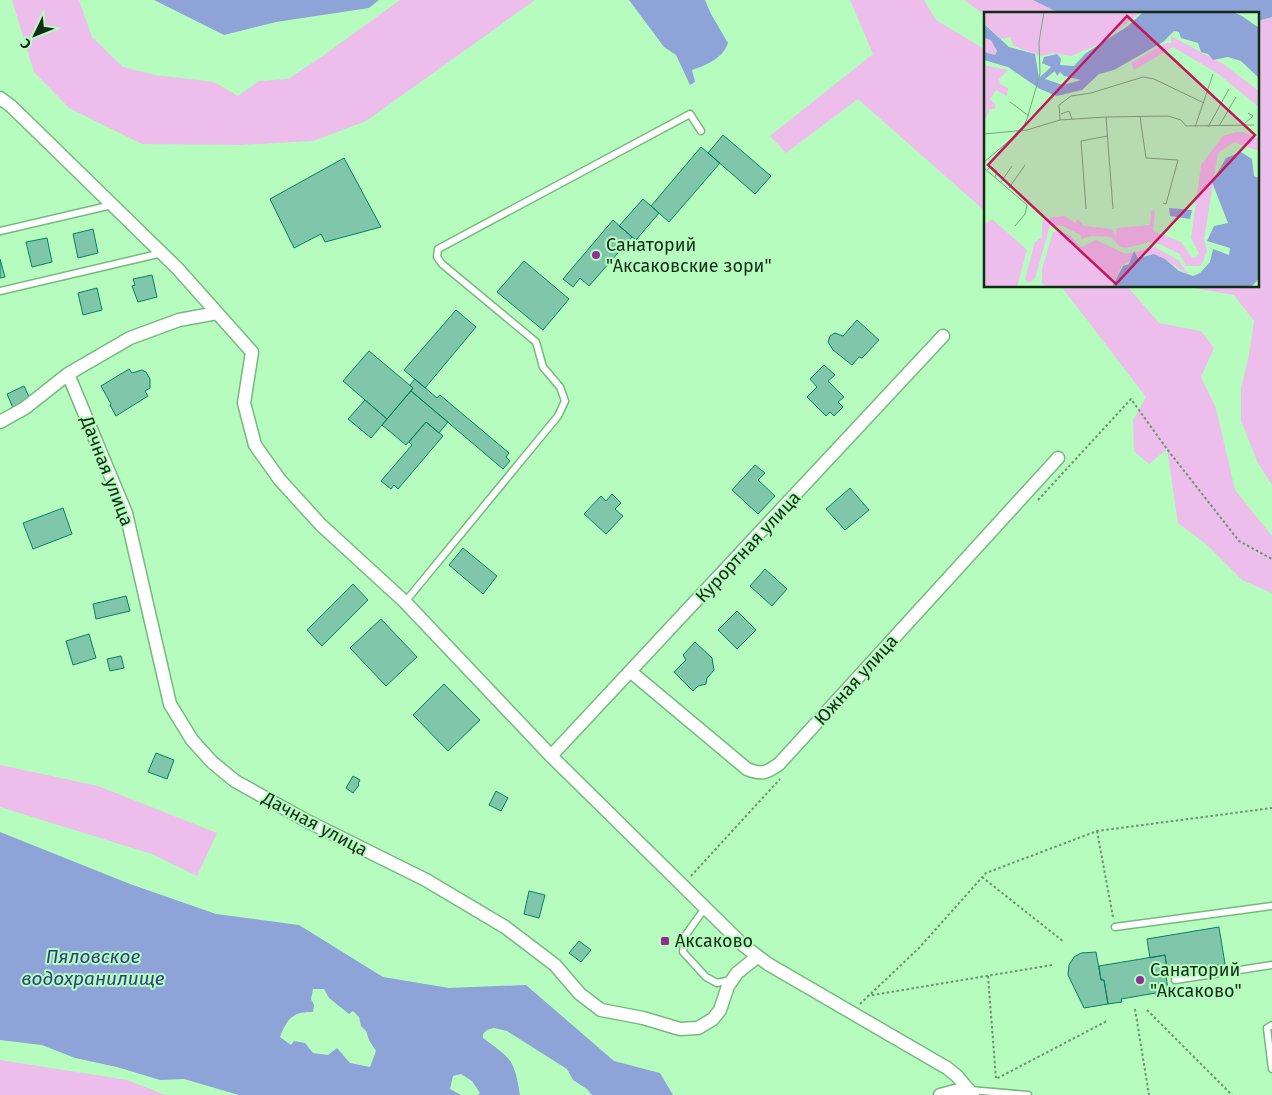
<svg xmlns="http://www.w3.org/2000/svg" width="1272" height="1095" font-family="'Fira Sans',sans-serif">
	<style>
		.green { fill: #edbdeb }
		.water { fill: #8ea3d8; fill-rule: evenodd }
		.building { fill: #80c6ab; stroke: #048262 }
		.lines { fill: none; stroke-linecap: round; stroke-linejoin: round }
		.service-casing { stroke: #76b97f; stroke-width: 9 }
		.minor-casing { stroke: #76b97f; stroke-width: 15 }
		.path { stroke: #66966c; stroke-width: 2; stroke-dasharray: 2.5 2.5; stroke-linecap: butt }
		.service { stroke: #fff; stroke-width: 6 }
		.minor { stroke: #fff; stroke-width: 12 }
		.poi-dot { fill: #922d92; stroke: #b6fcbf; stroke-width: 2 }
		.labels { text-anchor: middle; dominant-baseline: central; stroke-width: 4; stroke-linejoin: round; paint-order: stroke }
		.poi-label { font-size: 18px; fill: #122d16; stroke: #b6fcbf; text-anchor: start }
		.street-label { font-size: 18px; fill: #122d16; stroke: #b6fcbf }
		.water-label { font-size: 19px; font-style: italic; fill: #2c4182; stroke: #b6fcbf }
		.inset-road { fill: none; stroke: #74a97b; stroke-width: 1 }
		.view { fill: #c2185b; fill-opacity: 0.15; stroke: #c2185b; stroke-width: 2.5 }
		.inset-edge { fill: none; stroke: #122d16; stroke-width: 2.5 }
	</style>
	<rect width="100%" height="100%" fill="#b6fcbf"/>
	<path class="green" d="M12 0H79L92 37 123 67 155 75 214 82 238 96 259 81 288 79 324 55 400 0H535L366 121 313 141 240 145 142 144 69 108 34 72Z
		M850 0H924L936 20 986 50V212L858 99 786 153 770 136 873 54Z
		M964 0H1033L1061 14H986V16Z
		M1272 17V485L1258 463 1241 421V388L1249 355 1254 321 1234 295 1183 286H1258V21Z
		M1061 286H1127L1159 323 1201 331 1214 348 1201 377 1216 408 1235 490 1272 536V593L1242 580 1206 544 1178 523 1167 449 1149 464 1134 451 1133 420 1146 397Z
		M0 765 98 786 217 833 197 876 152 854 0 807Z
		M0 1060 127 1080 165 1095H0Z"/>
	<path class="water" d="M154 0H379L369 8 276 22 224 35Z
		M629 0H705L711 14 728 43C723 58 707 65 692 70L695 82 690 85 676 55 664 47Z
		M1033 0H1272V17L1258 21V14H1061Z
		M0 832 130 884 216 914 299 925 383 977 449 988 526 985 614 1061 660 1073 673 1095H592L587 1089 573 1080 567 1069 507 1031 494 1028 487 1030 483 1034V1038C511 1059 514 1058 520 1095H478L480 1093 472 1081 461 1074 453 1076 450 1089 461 1095H239L184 1079 160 1080 117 1067 75 1058 42 1045 0 1040ZM313 989H324L329 998 349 1014 353 1011 359 1017 361 1026 366 1031 369 1040 376 1051 370 1067 350 1063 337 1048 328 1055 313 1053 305 1043 294 1041 291 1045 280 1037C287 1019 293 1011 313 1012L314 1005 311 999Z"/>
	<path class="building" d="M723 135 771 176 755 194 708 153Z
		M701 147 720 163 669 222 651 206Z
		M344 158 381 227 325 242 321 234 294 248 270 199Z
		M643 199 659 213 636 240 619 226Z
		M613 220 632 237 589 286 580 278 573 287 563 279Z
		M93 229 98 253 78 258 73 234Z
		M47 238 52 262 32 267 26 242Z
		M0 259 5 277 0 278Z
		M524 261 569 299 543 330 497 292Z
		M152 275 157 297 138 302 132 286 135 285 133 279Z
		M97 288 102 310 83 315 78 293Z
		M456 310 476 327 425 388 404 370Z
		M857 320 879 340 862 358 859 357 852 365 833 350 828 342 830 336 835 333 843 336Z
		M369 351 413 388 387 419 343 381Z
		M824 365 835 375 828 381 844 397 838 402 843 407 834 416 830 412 826 416 807 397 817 387 810 379Z
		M129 369 132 373 142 370 146 372 150 379V388L145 391 148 396 116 416 110 405 111 404 101 386Z
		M415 379 437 398 440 395 509 453 506 457 510 461 503 469 411 391 413 388 410 385Z
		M24 386 31 401 13 408 7 394Z
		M411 391 448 422 439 433 426 422 406 445 382 425Z
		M365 400 387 419 371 438 348 419Z
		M426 422 443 436 398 489 394 485 391 489 381 481 412 445 409 442Z
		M755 465 765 473 758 480 775 496 758 514 732 490Z
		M850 488 869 510 845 530 826 509Z
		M612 494 621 503 615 509 623 516 606 534 584 514 601 496 606 501Z
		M63 508 72 534 33 549 23 523Z
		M463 548 497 576 483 594 449 565Z
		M765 569 787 589 772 606 750 586Z
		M353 584 368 600 322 646 307 630Z
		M126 596 130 611 96 619 93 604Z
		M737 611 756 630 737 649 718 630Z
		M381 619 417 657 386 686 350 648Z
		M89 634 96 658 73 665 66 641Z
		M695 642 712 658 714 670 707 678 706 684 698 686 693 691 674 672 686 660 683 655Z
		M121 656 124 668 110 671 107 659Z
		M444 684 480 720 448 751 413 715Z
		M156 753 174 760 167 779 148 772Z
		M353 776 360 780 358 784 359 785 353 793 346 788Z
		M496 791 508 798 501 811 489 805Z
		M529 891 545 895 539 918 524 914Z
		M1219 927 1225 964 1174 972V968L1167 969 1165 955 1150 958 1147 939Z
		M579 941 591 950 581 962 569 953Z
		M1096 952 1101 980H1104L1108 1004 1084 1008 1068 975 1069 965 1074 957 1081 953Z
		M1165 955 1167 969 1165 970 1169 995 1156 996V993L1121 999 1122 1002 1108 1004 1104 980H1101L1099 966Z"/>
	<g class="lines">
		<defs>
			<path id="service" d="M0 231 112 205
				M0 291 162 253
				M405 602 558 416 565 401 560 387 543 367 536 342 442 264 437 257 438 249 690 114 701 131
				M705 908 685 936 683 952 706 977 717 983 730 980
				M1115 927 1272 906
				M1175 980 1272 965
				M1272 1025 1267 1028 1272 1069
				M970 1090 1028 1095"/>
			<path id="minor" d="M0 98 11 106 178 269 252 352 244 403 255 445 280 480 321 525 405 602 551 756 743 945 768 964 947 1068 957 1076 973 1095
				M68 374 126 513 170 704 192 740 212 762 235 781 307 821 426 880 505 927 555 965 580 994 601 1010 643 1018 680 1029 698 1028 713 1019 720 1010 728 986 737 973 757 957
				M0 422 25 408 68 374 130 338 179 320 217 313
				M631 672 747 769C762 775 766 773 779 764L1058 458
				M551 756 943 336
				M940 1095 955 1091 969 1090"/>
		</defs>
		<use href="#service" class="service-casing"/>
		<use href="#minor" class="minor-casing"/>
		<path class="path" d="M1038 500 1131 399 1167 449 1239 541 1272 559
			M1097 831 1113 917
			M691 876 780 779
			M982 877 1064 942
			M988 976 996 1079 1107 1021
			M867 996 1052 965
			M860 1004 919 948 986 873 1097 831 1272 808
			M1135 1009 1149 1095
			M1147 1010 1232 1095"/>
		<use href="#service" class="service"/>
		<use href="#minor" class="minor"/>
	</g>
	<g class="poi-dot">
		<circle cx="596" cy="255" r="5"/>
		<rect x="660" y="936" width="10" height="10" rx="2.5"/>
		<circle cx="1140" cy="980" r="5"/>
	</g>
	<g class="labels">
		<g class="poi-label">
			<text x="606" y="245">Санаторий<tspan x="606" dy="21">"Аксаковские зори"</tspan></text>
			<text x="675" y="941">Аксаково</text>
			<text x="1150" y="970">Санаторий<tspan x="1150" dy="21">"Аксаково"</tspan></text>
		</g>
		<g class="street-label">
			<text transform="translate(107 471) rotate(69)">Дачная улица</text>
			<text transform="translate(748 547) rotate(-47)">Курортная улица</text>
			<text transform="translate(856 680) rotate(-48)">Южная улица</text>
			<text transform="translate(315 824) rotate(28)">Дачная улица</text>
		</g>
		<g class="water-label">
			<text x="93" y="956">Пяловское<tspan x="93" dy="22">водохранилище</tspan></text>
		</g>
	</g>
	<g transform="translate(984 12)">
		<rect width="275" height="275" fill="#b6fcbf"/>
		<path d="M0 0H157L113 33 87 44 68 41 57 44 30 34 26 25 17 27 0 11ZM187 24 239 52 275 79V95L233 61 189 35 150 58 147 51 182 31H187ZM0 26 7 28 13 37 11 43 0 40ZM0 53 24 58 15 67 16 72 24 76 23 84 12 78 6 87 12 93 11 97H6L0 111ZM251 120H259L275 127V139L250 130 234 141 220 227 223 239 217 254H202L196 242 175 232 166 230 142 236 136 235 127 225 107 224 98 227 96 223 79 214 66 213 51 267 44 271 41 267 51 230 58 225V209L68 205 81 204 91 211 94 207 100 214 128 217 132 224 133 216 166 213 167 199 171 198 169 219 197 230 208 246 212 245 215 241 207 226 217 153 239 124ZM8 207 43 238 33 275H0V213ZM75 219 86 223 97 235 112 228 142 242 171 235 194 248 205 263 181 247 163 242 152 245 138 254 128 275H62L58 271V257L69 220Z" fill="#edbdeb"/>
		<path d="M159 0H249L258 4 275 16V66L257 49 244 45 229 48 224 42 217 40 214 31 197 26 195 20 190 19 179 30 130 58 115 62 98 78 73 84 56 77 24 55 0 48V40L11 43 13 39 7 28 0 26V12L25 35 51 42 55 66 67 55 58 51 60 45 73 42 77 47 76 53 90 54 102 41 144 14ZM71 59 73 64 76 60 80 64 97 68 79 73 61 67ZM257 140 268 147 270 164 275 166V267L267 275H128L139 254 145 252 150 239 154 246 170 242 181 247 195 259 209 264 216 261 226 250 229 237 245 243 246 236 223 229 230 214 244 211 228 170 242 146ZM185 196 208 198 206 207 186 204Z" fill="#8ea3d8" fill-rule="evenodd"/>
		<path class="inset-road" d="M26 90 45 104M77 102 85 99 88 107M122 105 129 197M156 105 162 146 194 148 182 192 179 191M76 108 75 93 87 84 107 81 159 65 170 67 220 91M260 112 269 104 264 101M235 114 252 85M211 115 229 62M224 115 245 77M0 122 43 118 76 108 122 105 184 104 197 108 202 114 270 113M0 150 38 118 43 107 56 62 55 30 60 0M0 156 43 193 41 202 31 214M3 158 7 155 13 159 11 165M17 170 28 154M25 176 41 153M102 197 97 129 124 124"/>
		<path class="view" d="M143 4 271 123 132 272 4 153Z"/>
		<rect width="275" height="275" class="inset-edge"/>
	</g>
	<g transform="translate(35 35) rotate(227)" stroke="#b6fcbf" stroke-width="4" paint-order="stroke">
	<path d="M0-4L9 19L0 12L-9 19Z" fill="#122d16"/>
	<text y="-8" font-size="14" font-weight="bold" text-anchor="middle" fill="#122d16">С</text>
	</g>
</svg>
